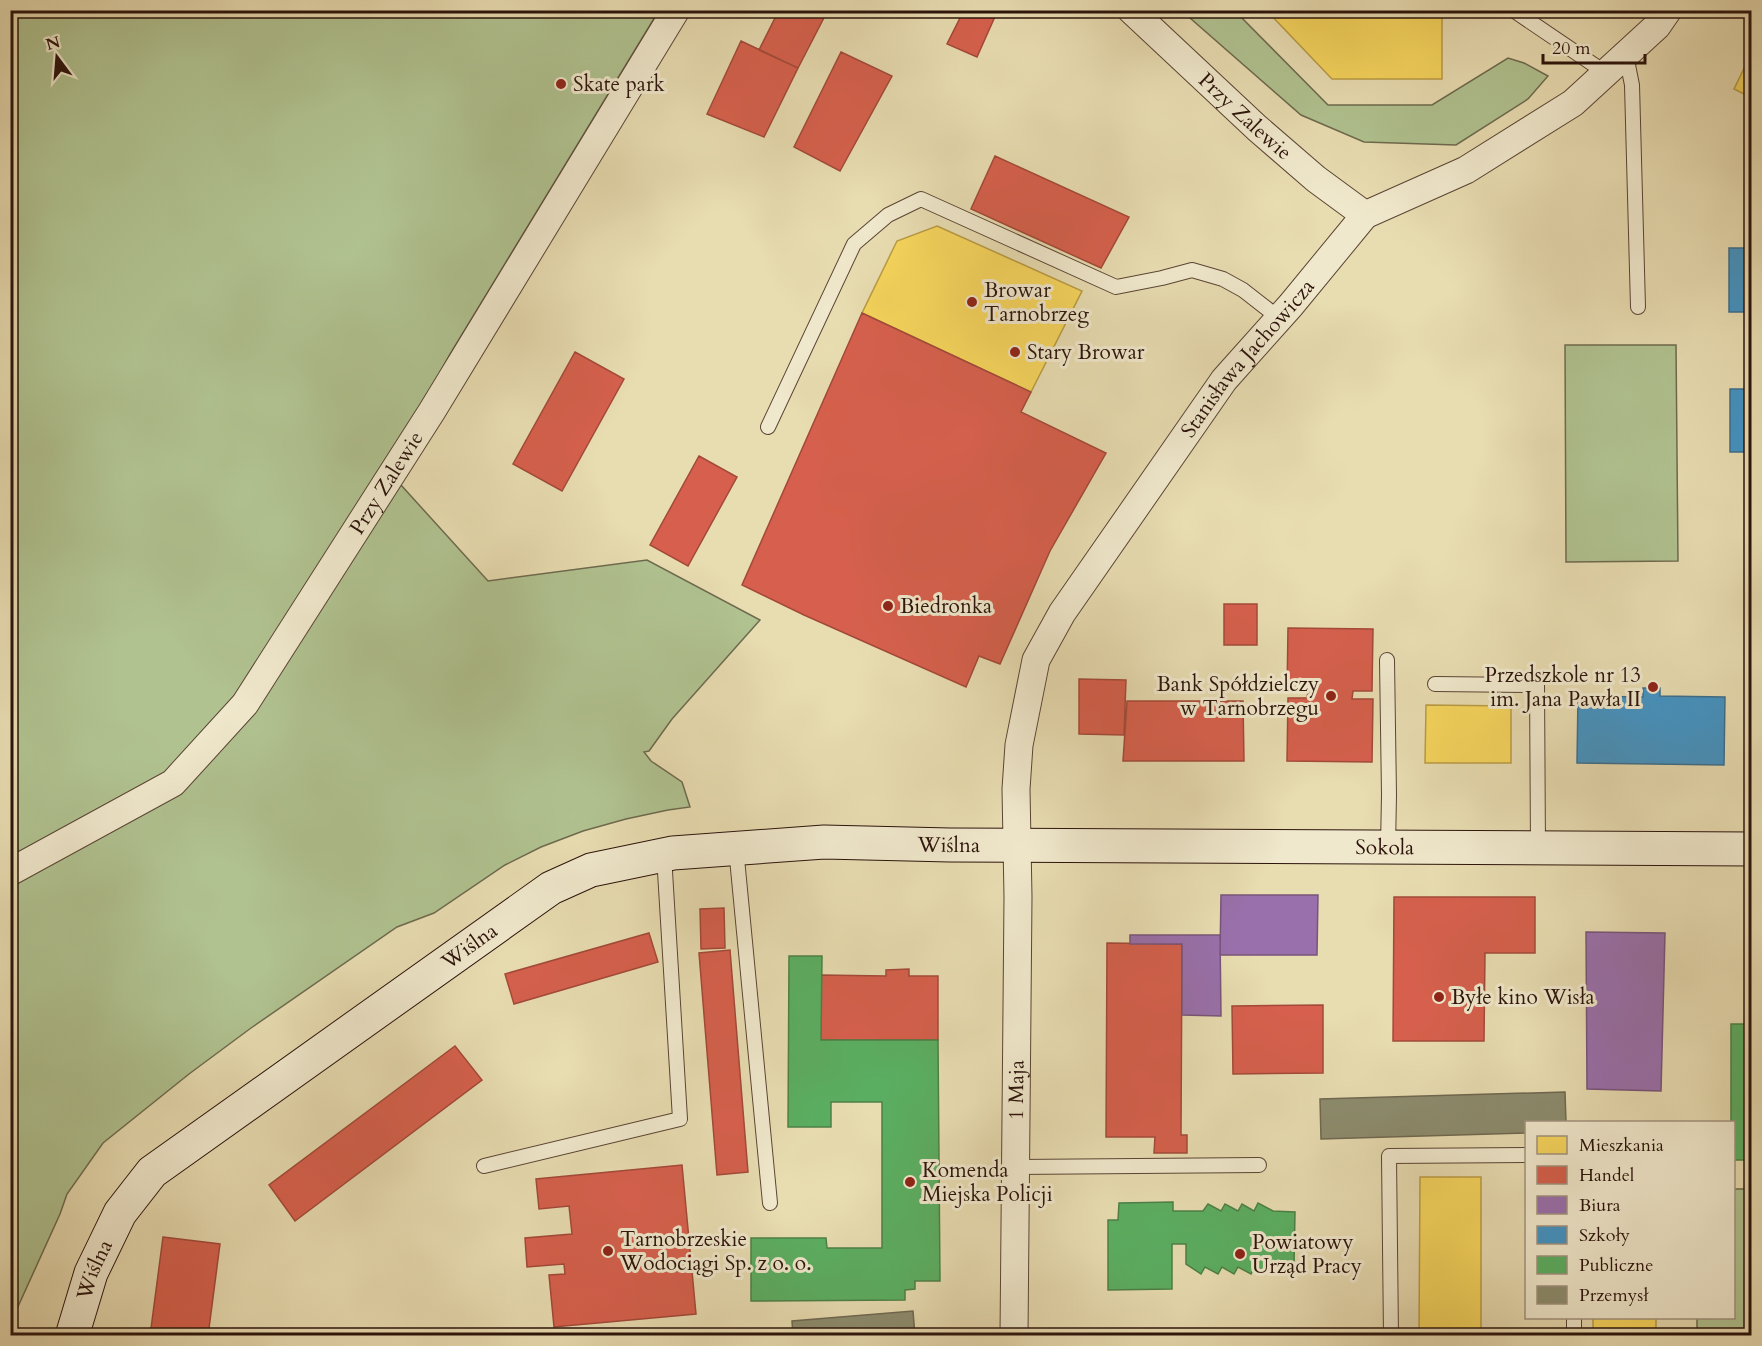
<svg xmlns="http://www.w3.org/2000/svg" width="1762" height="1346" font-family="Cardo,serif">
	<style>
		.green { fill: #b0c290; stroke: #6e6a4e; stroke-width: 1.5 }
		.homes { fill: #f6d55c; stroke: #b99b44; stroke-width: 1.5 }
		.shops { fill: #d6604d; stroke: #a34939; stroke-width: 1.5 }
		.offices { fill: #9970ab; stroke: #78547b; stroke-width: 1.5 }
		.schools { fill: #4393c3; stroke: #3c6d8c; stroke-width: 1.5 }
		.public { fill: #5aae61; stroke: #4c8047; stroke-width: 1.5 }
		.industry { fill: #8c8c6e; stroke: #6f6850; stroke-width: 1.5 }
		.lines { fill: none; stroke-linecap: round; stroke-linejoin: round }
		.lane-casing { stroke: #5a4534; stroke-width: 16 }
		.street-casing { stroke: #5a4534; stroke-width: 29 }
		.secondary-casing { stroke: #2b130b; stroke-width: 35 }
		.lane { stroke: #f0e8cc; stroke-width: 14 }
		.street { stroke: #f0e8cc; stroke-width: 27 }
		.secondary { stroke: #f0e8cc; stroke-width: 33 }
		.poi-dot { fill: #8f2418; stroke: #f0e8cc; stroke-width: 2 }
		.labels { text-anchor: middle; dominant-baseline: central; stroke-width: 6; stroke-linejoin: round; paint-order: stroke }
		.poi-label { font-size: 21px; fill: #2b130b; stroke: #f0e8cc; text-anchor: start }
		.street-label { font-size: 21px; fill: #2b130b; stroke: #f0e8cc }
	</style>
	<rect width="100%" height="100%" fill="#e8dcb1"/>
	<filter id="stains"><feTurbulence type="fractalNoise" baseFrequency=".00333" numOctaves="4"/><feColorMatrix values="0 0 0 0 .2 0 0 0 0 .09 0 0 0 0 .02 0 0 0 .5 -.17"/></filter>
	<radialGradient id="worn" r=".72"><stop offset=".6" stop-color="#630" stop-opacity="0"/><stop offset="1" stop-color="#630" stop-opacity=".3"/></radialGradient>
	<path class="green" d="M11 11H657L658 12 450 354 432 387 391 474 488 581 647 560 760 620 672 719 649 751 644 752 651 761 682 782 690 807 668 810 626 819 583 831 541 847 505 865 434 913 397 927 251 1028 189 1074 103 1143 67 1194 60 1214 11 1322 17 1335H11Z
		M1182 11H1235L1328 105H1432L1508 58 1524 63 1548 76 1528 99 1456 145 1364 142 1301 115Z
		M1565 345H1676L1678 561 1566 562Z
		M1734 1189H1751V1335H1697V1318H1734Z"/>
	<path class="homes" d="M1266 10H1442V79H1332Z
		M1752 52V98L1734 89Z
		M937 226 1082 291 1031 392 862 313 897 241Z
		M1426 705 1511 706V763H1425Z
		M1420 1177H1481V1336H1419Z
		M1593 1318H1656V1336H1593Z"/>
	<path class="shops" d="M779 10H828L798 68 759 50Z
		M964 10H993L997 12 977 57 947 44Z
		M741 41 798 68 764 137 707 114Z
		M841 52 892 76 840 171 794 147Z
		M995 156 1129 217 1101 268 971 209Z
		M862 313 1031 392 1021 412 1106 453 1050 551 1000 664 979 656 966 687 804 615 742 585Z
		M575 352 624 379 562 491 513 464Z
		M699 456 737 477 688 566 650 545Z
		M1224 604H1257V645H1224Z
		M1288 628 1373 629 1372 691H1353L1352 699H1373L1372 762 1287 761 1288 698H1307L1308 691H1287Z
		M1079 679 1126 680 1124 735 1079 734Z
		M1127 701H1243L1244 761H1123Z
		M1394 897H1535V953H1485L1484 1041H1393Z
		M724 908 725 948 701 949 700 909Z
		M649 933 658 962 514 1004 505 974Z
		M1107 943 1182 944 1181 1135H1187V1153H1154L1155 1137H1106Z
		M730 950 748 1172 717 1175 699 953Z
		M909 969V976H938V1040H821V975L886 976V970Z
		M1323 1005V1073L1233 1074 1232 1006Z
		M455 1046 482 1080 295 1221 269 1185Z
		M682 1165 696 1314 554 1327 549 1275 565 1274 564 1264 527 1267 525 1238 572 1234 569 1206 539 1209 536 1179Z
		M163 1237 220 1244 208 1336H150Z"/>
	<path class="offices" d="M1221 895H1318L1317 955H1220Z
		M1586 932 1665 933 1661 1091 1587 1089Z
		M1130 935H1220L1221 1016 1182 1015V944H1130Z"/>
	<path class="schools" d="M1729 248H1752V312H1729Z
		M1730 389H1752V452H1730Z
		M1643 688H1660V696L1725 697 1724 765 1577 763 1578 696 1643 697Z"/>
	<path class="public" d="M789 956H822L821 1040H938L940 1281H915V1289L905 1290V1300L751 1301V1238H826L827 1248H882V1102H831V1127H788Z
		M1731 1024H1752V1160H1734V1122H1731Z
		M1173 1202V1211H1203L1208 1204 1221 1211 1225 1204 1238 1211 1242 1204 1254 1211 1258 1203 1273 1211 1295 1212 1294 1266H1272L1268 1273 1255 1266 1251 1274 1238 1267 1234 1274 1222 1267 1218 1274 1205 1267 1201 1274 1186 1264V1244H1172V1289L1108 1290V1220H1118L1119 1203Z"/>
	<path class="industry" d="M1565 1092 1566 1122H1526V1133L1321 1139 1320 1099Z
		M913 1311 915 1336H793L792 1321Z"/>
	<g class="lines">
		<defs>
			<path id="lane" d="M1513 10 1606 73
				M1626 55 1632 85 1638 307
				M768 427 854 244 888 215 921 199 1116 287 1162 278 1192 270 1223 279 1243 290 1279 318
				M1387 660 1389 795 1388 847
				M1435 684 1537 685 1538 848
				M736 848 770 1203
				M484 1166 680 1119 664 855
				M1016 1167 1259 1165
				M1574 1318V1336
				M1391 1336 1389 1156 1526 1155"/>
			<g id="street">
				<path id="s1" d="M1131 10 1257 128 1316 179 1365 215"/>
				<path id="s2" d="M10 872 173 783 245 704 432 411 676 10"/>
				<path id="s3" d="M1014 1336 1018 897 1016 789 1019 745 1036 660 1062 613 1224 380 1291 305 1365 215 1466 170 1573 103 1657 26 1668 10"/>
			</g>
			<g id="secondary">
				<path id="s4" d="M72 1336 91 1273 120 1213 152 1172 551 888 591 870 673 853 824 842 950 845 1752 849"/>
			</g>
		</defs>
		<use href="#lane" class="lane-casing"/>
		<use href="#street" class="street-casing"/>
		<use href="#secondary" class="secondary-casing"/>
		<use href="#lane" class="lane"/>
		<use href="#street" class="street"/>
		<use href="#secondary" class="secondary"/>
	</g>
	<g class="poi-dot">
		<circle cx="561" cy="84" r="6"/>
		<circle cx="972" cy="302" r="6"/>
		<circle cx="1015" cy="352" r="6"/>
		<circle cx="888" cy="606" r="6"/>
		<circle cx="1653" cy="687" r="6"/>
		<circle cx="1331" cy="696" r="6"/>
		<circle cx="1439" cy="997" r="6"/>
		<circle cx="910" cy="1182" r="6"/>
		<circle cx="608" cy="1251" r="6"/>
		<circle cx="1240" cy="1254" r="6"/>
	</g>
	<g class="labels">
		<g class="poi-label">
			<text x="573" y="84">Skate park</text>
			<text x="984" y="290">Browar<tspan x="984" dy="24">Tarnobrzeg</tspan></text>
			<text x="1027" y="352">Stary Browar</text>
			<text x="900" y="606">Biedronka</text>
			<text x="1641" y="675" text-anchor="end">Przedszkole nr 13<tspan x="1641" dy="24">im. Jana Pawła II</tspan></text>
			<text x="1319" y="684" text-anchor="end">Bank Spółdzielczy<tspan x="1319" dy="24">w Tarnobrzegu</tspan></text>
			<text x="1451" y="997">Byłe kino Wisła</text>
			<text x="922" y="1170">Komenda<tspan x="922" dy="24">Miejska Policji</tspan></text>
			<text x="620" y="1239">Tarnobrzeskie<tspan x="620" dy="24">Wodociągi Sp. z o. o.</tspan></text>
			<text x="1252" y="1242">Powiatowy<tspan x="1252" dy="24">Urząd Pracy</tspan></text>
		</g>
		<g class="street-label">
			<text stroke="none"><textPath href="#s1" startOffset="156">Przy Zalewie</textPath></text>
			<text stroke="none"><textPath href="#s3" startOffset="1047">Stanisława Jachowicza</textPath></text>
			<text stroke="none"><textPath href="#s2" startOffset="555">Przy Zalewie</textPath></text>
			<text stroke="none"><textPath href="#s4" startOffset="1078">Wiślna</textPath></text>
			<text stroke="none"><textPath href="#s4" startOffset="1514">Sokola</textPath></text>
			<text stroke="none"><textPath href="#s4" startOffset="574">Wiślna</textPath></text>
			<text stroke="none"><textPath href="#s3" startOffset="246">1 Maja</textPath></text>
			<text stroke="none"><textPath href="#s4" startOffset="70">Wiślna</textPath></text>
		</g>
	</g>
	<rect width="1762" height="1346" fill="none" stroke="#e8dcb1" stroke-width="36"/>
	<rect x="12" y="12" width="1738" height="1322" fill="none" stroke="#2b130b" stroke-width="3"/>
	<rect x="18" y="18" width="1726" height="1310" fill="none" stroke="#2b130b" stroke-width="1.5"/>
	<rect x="1525" y="1121" width="210" height="198" fill="#f0e8cc" stroke="#a1937f" stroke-width="1.5"/>
	<rect x="1537" y="1136" width="30" height="18" fill="#f6d55c" stroke="#a1937f" stroke-width="1.5"/>
	<text x="1579" y="1151" font-size="18" fill="#2b130b">Mieszkania</text>
	<rect x="1537" y="1166" width="30" height="18" fill="#d6604d" stroke="#a1937f" stroke-width="1.5"/>
	<text x="1579" y="1181" font-size="18" fill="#2b130b">Handel</text>
	<rect x="1537" y="1196" width="30" height="18" fill="#9970ab" stroke="#a1937f" stroke-width="1.5"/>
	<text x="1579" y="1211" font-size="18" fill="#2b130b">Biura</text>
	<rect x="1537" y="1226" width="30" height="18" fill="#4393c3" stroke="#a1937f" stroke-width="1.5"/>
	<text x="1579" y="1241" font-size="18" fill="#2b130b">Szkoły</text>
	<rect x="1537" y="1256" width="30" height="18" fill="#5aae61" stroke="#a1937f" stroke-width="1.5"/>
	<text x="1579" y="1271" font-size="18" fill="#2b130b">Publiczne</text>
	<rect x="1537" y="1286" width="30" height="18" fill="#8c8c6e" stroke="#a1937f" stroke-width="1.5"/>
	<text x="1579" y="1301" font-size="18" fill="#2b130b">Przemysł</text>
	<g transform="translate(57 57) rotate(344)" stroke="#f0e8cc" stroke-width="4.5" paint-order="stroke">
	<path d="M0-4.5L10 22L0 15L-10 22Z" fill="#2b130b"/>
	<text y="-9" font-size="16" font-weight="bold" text-anchor="middle" fill="#2b130b">N</text>
	</g>
	<path d="M1543 54v9h102v-9" fill="none" stroke="#2b130b" stroke-width="3"/>
	<text x="1552" y="54" font-size="18" fill="#2b130b" stroke="#f0e8cc" stroke-width="4.5" paint-order="stroke">20 m</text>
	<rect width="100%" height="100%" filter="url(#stains)"/>
	<rect width="100%" height="100%" fill="url(#worn)"/>
</svg>
